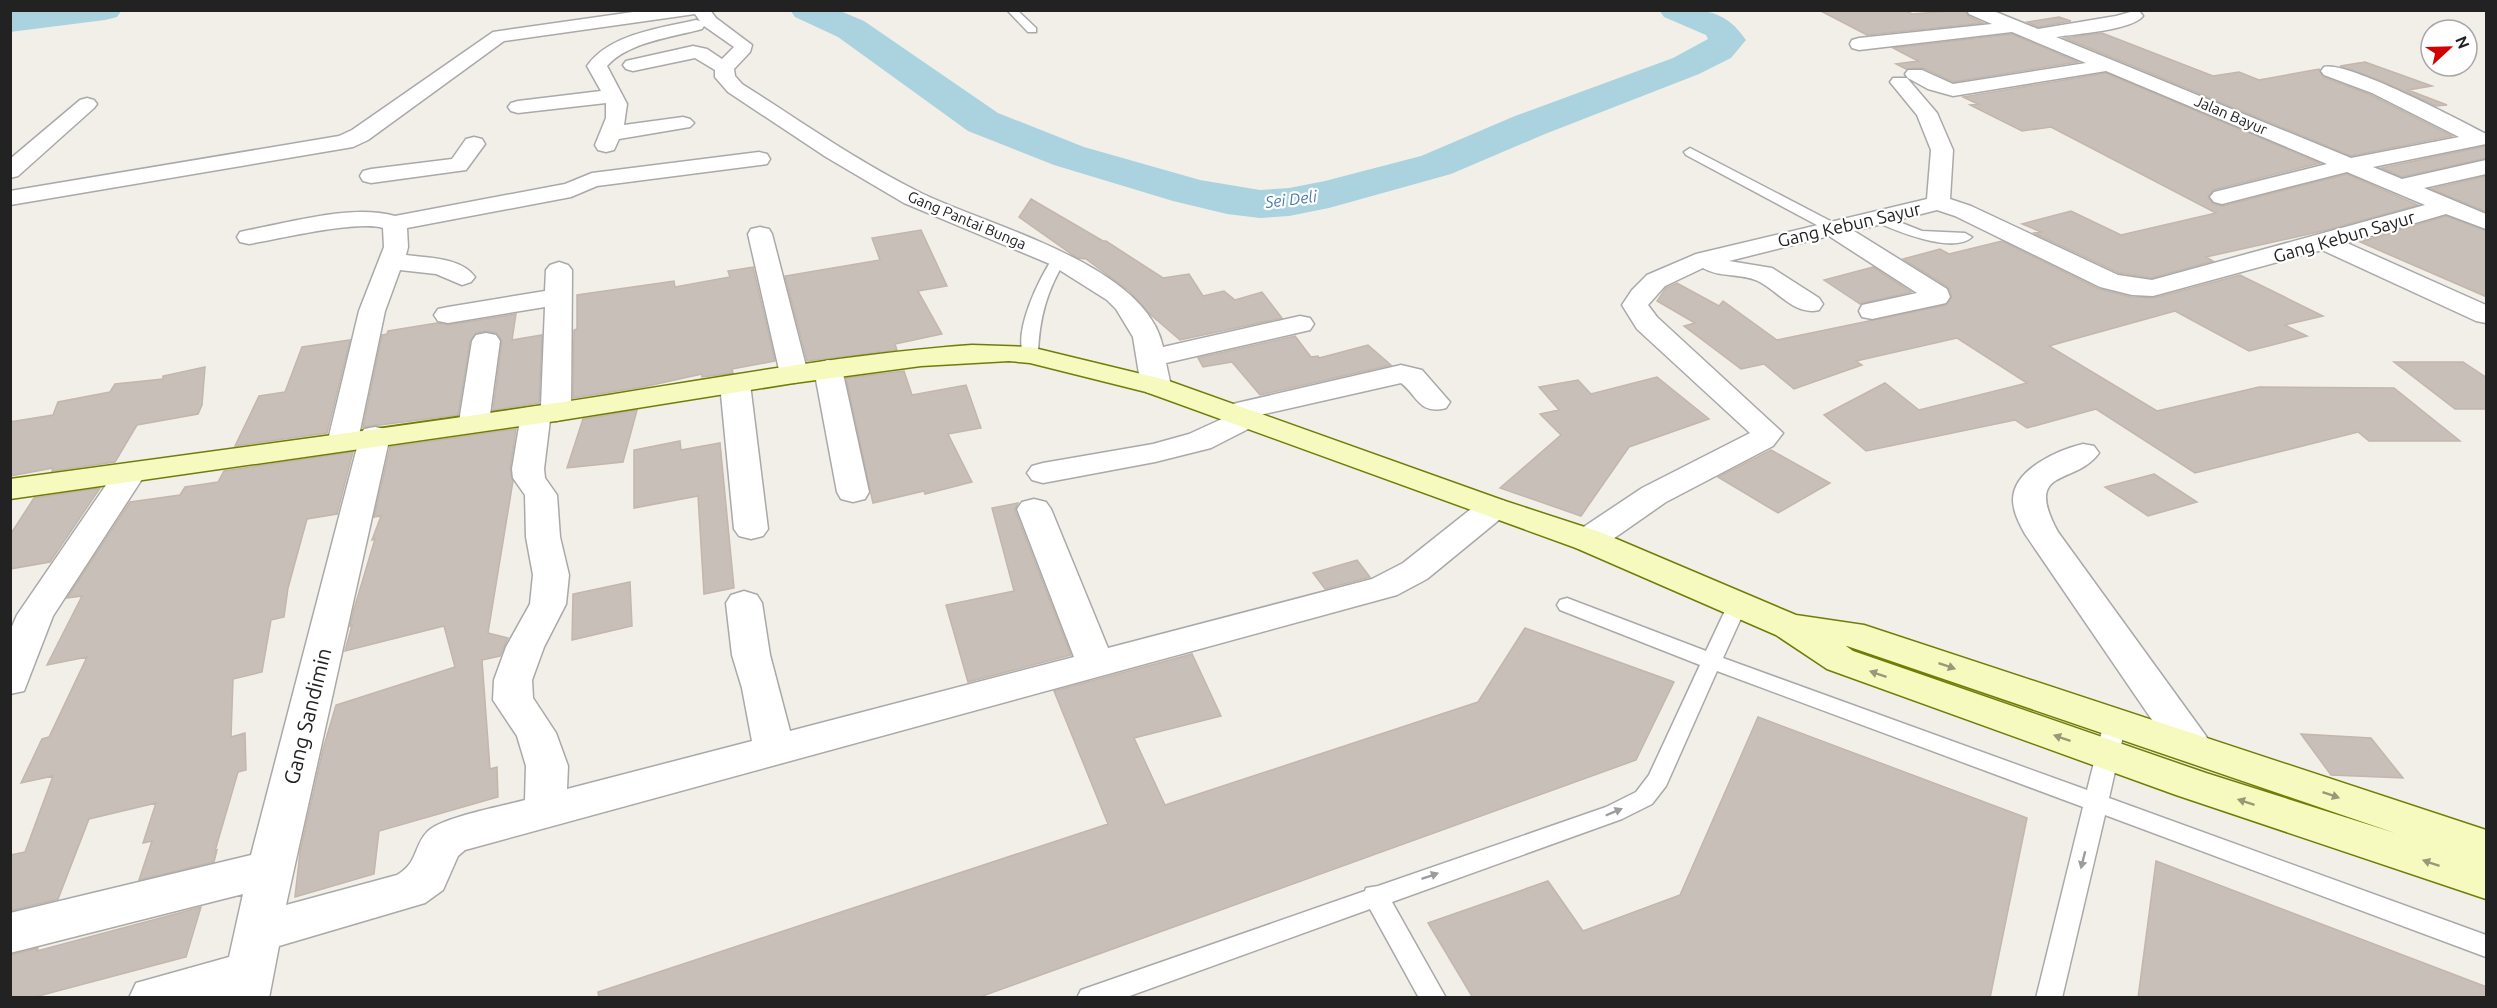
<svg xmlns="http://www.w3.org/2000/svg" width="2497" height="1008" font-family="Ubuntu,sans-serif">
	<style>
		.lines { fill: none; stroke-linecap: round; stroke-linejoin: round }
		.river { fill: #aad3df; fill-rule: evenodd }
		.building { fill: #c7bfb8; stroke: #c4b6ab; stroke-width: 1.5 }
		.lane-casing { stroke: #a9a9a9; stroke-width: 3 }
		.street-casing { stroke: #a9a9a9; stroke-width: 3 }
		.secondary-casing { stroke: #707d05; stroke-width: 3 }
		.lane { fill: #fff; fill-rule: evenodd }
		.street { fill: #fff; fill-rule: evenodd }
		.secondary { fill: #f7fabf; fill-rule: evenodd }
		.oneway { fill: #979978 }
		.oneway2 { fill: #9c9c9c }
		.labels { text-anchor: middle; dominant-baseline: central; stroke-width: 4.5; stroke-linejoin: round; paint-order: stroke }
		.far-street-label { font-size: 15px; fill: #222; stroke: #fff }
		.far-water-label { font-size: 16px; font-style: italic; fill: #4a7aab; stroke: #fff }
		.street-label { font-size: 18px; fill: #222; stroke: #fff }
		.near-street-label { font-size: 21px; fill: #222; stroke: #fff }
	</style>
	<rect width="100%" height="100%" fill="#f2efe9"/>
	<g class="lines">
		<path class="river" d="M122 10 117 17 105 20 10 32V11Z
			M790 10H838L864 21 998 113 1084 147 1200 180 1260 190 1289 188 1325 181 1421 156 1515 116 1673 58 1708 39 1706 35 1664 17 1659 10C1698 10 1722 5 1746 40L1731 58 1699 74 1545 134 1451 174 1329 208 1289 216 1260 218 1227 214 1173 201 1054 165 968 131 838 37 795 17Z"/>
	</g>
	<path class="building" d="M1819 10H1905L1912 14 1965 10 1968 16 1983 23 1867 35Z
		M2059 17 2071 21 2038 27 2027 22Z
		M2102 33 2213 76 2239 72 2259 80 2319 69 2323 77 2371 95 2452 136 2351 156 2065 38Z
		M2012 34 2078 62 1953 82 1923 68 1906 69 1896 64 1918 61 1893 48Z
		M2365 62 2432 86 2408 90 2447 105 2436 106 2379 80 2340 66Z
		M2106 73 2320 163 2213 190 2208 197 2213 204 2223 206 2347 174 2418 205 2327 230 2206 257 2213 261 2152 278 2119 273 2034 233 2041 232 2022 224 2071 211 2121 235 2216 213 2051 127 2022 131 1970 105 1978 104 1963 97Z
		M2486 146 2487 158 2402 177 2381 168Z
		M2486 176 2487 212 2431 189Z
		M1031 199 1103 241H1106L1163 278 1189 274 1203 296 1224 291 1235 300 1262 292 1282 318 1180 340 1151 315 1129 291 1086 259 1077 258 1019 217Z
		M2446 216 2487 231V297L2360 242Z
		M921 230 947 286 918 291 942 334 895 344 897 350 807 361 785 276 880 260 872 238Z
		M2002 241 2099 289 2131 297 2154 298 2240 275 2323 316 2285 325 2307 336 2249 351 2175 311 2049 346 2157 411 2259 387 2394 388 2460 441H2369L2358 432 2195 473 2096 409 2027 428 2015 420 1866 451 1824 415 1885 383 1919 410 2027 383 1957 338 1856 361 1862 365 1794 389 1764 364 1741 369 1684 326 1695 323 1657 301 1666 288 1677 283 1719 306 1723 301 1777 340 1946 305 1952 296 1948 287 1903 259 1940 249 1949 254Z
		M753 267 775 361 732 369 733 373 702 377V374L643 387 573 398 574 330 577 329V295L674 281 675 287 730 277 728 271Z
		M1873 267 1911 292 1860 304 1824 280Z
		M516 314 512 340 542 335 539 403 493 410 502 341 496 333 486 331 476 333 470 341 458 415 363 427 382 335 387 334 388 331 437 323 448 325Z
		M1295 336 1311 357 1318 356 1319 358 1368 345 1391 365 1260 395 1232 362 1203 367 1198 358Z
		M350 340 327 433 235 446 259 396 285 392 302 347Z
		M2394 362H2463L2487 378V409H2455Z
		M205 367 202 405 198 414 137 425 115 462 52 471 53 468 10 476V422L53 415 58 402 110 392 115 384 163 379V376Z
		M904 371 912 395 966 385 981 428 948 434 972 482 925 494 924 491 873 503 846 378Z
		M1657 377 1709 419 1629 447 1581 516 1500 488 1561 435 1540 414 1559 410 1539 387 1578 380 1591 394Z
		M637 410 623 462 567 468 583 419Z
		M516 429 510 469 513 481 488 633 508 638 500 656 482 660 490 769 497 767 498 797 379 831 374 874 295 897 300 852 323 749 336 705 455 667 444 626 345 651 352 625 350 626 354 609 375 539 372 540 381 516 374 517 390 447Z
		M680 441 681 450 720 443 734 588 704 594 698 496 634 508V450Z
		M1771 450 1830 483 1778 513 1718 477Z
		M353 452 337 514 307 519 288 588 284 617 271 620 262 672 233 679 231 737 245 733 246 770 238 772 215 851 217 850 214 862 139 880 152 841 143 843 156 803 89 819 58 899 10 911V855L25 852 53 776 21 783 42 739 49 737 87 657 47 665 82 596 67 598 130 502 180 495 185 487 218 482 224 471Z
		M2154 474 2197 502 2148 516 2105 487Z
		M100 488 50 562 10 569V535L34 498Z
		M1018 503 1015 510 1071 655 968 682 946 605 1014 591 992 508Z
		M1357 560 1370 577 1325 589 1313 573Z
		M630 582 632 626 572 640 573 594Z
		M1525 628 1674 682 1636 760 977 998H599L598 992 1108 824 1054 691 1192 654 1221 716 1134 738 1165 805 1478 702Z
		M1758 717 2027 818 1990 998H1473L1428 923 1548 881 1583 931 1680 895Z
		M2301 734 2371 738 2403 778 2331 775Z
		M2156 861 2487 987V998H2138Z
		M201 907 186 957 31 998H10V955L38 948 37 951Z"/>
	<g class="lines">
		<defs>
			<path id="lane" d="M1007 10H1017L1036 28V32H1028Z
				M1690 148 1838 225 1840 228 1838 231H1828L1686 155 1684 152Z
				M1879 214 1922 231 1965 233 1972 237C1953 255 1894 230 1874 221L1872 218 1874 215Z
				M1059 255 1066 259C1047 290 1039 318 1038 355L1030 360 1025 358C1011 334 1040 277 1054 256Z
				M1567 598 1706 651 1730 600 1737 598 1744 600 1747 605 1723 658 2087 790 2104 723 2107 717 2115 715 2123 717 2126 723 2109 798 2486 935V957L2105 815 2062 998H2036L2083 807 1717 671 1666 786 1652 804 1622 819 1392 902 1446 998H1419L1370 909 1124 998H1077L1081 990 1365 891 1366 888 1378 886 1606 807 1636 792 1649 775 1700 665 1560 610 1557 605 1560 600Z"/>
			<path id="street" d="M647 10H710L716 18 752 45 750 52 734 69 735 76 742 84C799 120 861 164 921 193 988 226 1146 264 1163 347L1300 316 1310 318 1314 324 1310 330 1166 363 1171 386 1166 392 1156 395 1146 392 1141 386 1133 337 1116 309 1107 300 1050 264 904 203 826 157 728 92 715 77V70L695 58 633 71 626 69 623 65 626 61 693 46 707 49 722 59 734 47 704 26 702 29C673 37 628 42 607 66L627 104 624 125 683 117 690 119 694 123 690 127 619 139 614 150 606 152 598 150 595 145 606 118V103L518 113 511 111 508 107 511 103 518 101 601 91 587 66C609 34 661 28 696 20L700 21 695 14 504 41 368 140 353 147 10 205V191L339 136 352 130 493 32Z
				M1967 10H1991L2038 29 2116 16 2134 11 2140 12 2143 16C2133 30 2075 34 2056 37L2351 158 2459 137 2372 93 2324 75 2321 71 2324 67C2348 61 2459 120 2486 134V144L2373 167 2402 179 2486 160V174L2424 188 2486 214V229L2446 214 2347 243 2486 305V323L2476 321 2322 250 2153 296 2132 295 2100 287 1955 216 1937 210 1854 231 1947 289 1950 297 1946 303 1937 305 1872 319 1862 317 1859 311 1862 305 1917 293 1829 236 1729 261 1772 268 1819 298 1823 304 1819 310C1795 316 1778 291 1758 281 1741 273 1720 278 1703 268L1665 286 1648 305 1657 317 1783 433 1773 446 1666 502 1600 548 1588 551 1576 548 1571 540 1576 532 1642 488 1750 433 1637 329 1622 305 1632 290 1647 275 1696 254 1927 199 1931 150 1917 115 1890 82 1893 78H1907L1937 113 1953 150 1950 199 1971 206 2118 275 2152 280 2425 205 2347 172 2222 204 2214 202 2210 197 2214 192 2327 164 2106 71 1953 96 1928 89 1908 78 1905 74 1908 70H1922L1953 84 2086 63 2012 32 1859 50 1852 48 1850 44 1852 40 1859 38 1992 24 1969 14Z
				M87 98 94 100 97 104 94 108 18 176 10 178V159L80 100Z
				M474 137 482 139 485 144 466 170 371 183 363 181 360 176 363 171 371 169 452 159 466 139Z
				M759 152 767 154 770 159 767 164 597 186 571 197 407 228 408 247 406 255C427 258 461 257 475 277L471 282 462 285 436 274 400 270 385 311 358 440 354 447 343 449 332 447 328 440 359 311 384 247 383 228C357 220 279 239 249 244L240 242 237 237 240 232 249 230C292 222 353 204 395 216L565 184 592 173Z
				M760 227 769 229 772 234 808 374 804 380 794 383 784 380 780 374 748 234 751 229Z
				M559 262 568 265 572 270 571 412 567 418 556 421 550 420 544 469 545 478 557 495 560 537 569 575 566 604 544 647 532 680 533 698 556 733 568 766 567 789 752 741 742 688 732 655 726 603 731 595 744 591 757 595 762 603 770 655 790 731 1074 657 1017 509 1022 502 1034 499 1046 502 1051 509 1108 648 1372 579 1403 563 1481 501 1493 498 1505 501 1510 508 1505 515 1427 579 1397 595 465 850 458 856 443 890 425 903 279 946 269 998H129L136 983 229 957 243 894 10 953V913L251 855 360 436 364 429 375 427 386 429 390 436 286 905 397 875C419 862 413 846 428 831 443 817 503 806 525 800L526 766 517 736 493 700 494 680 506 647 530 604 533 575 526 537 525 495 513 478 512 469 521 414 525 408 541 406 545 307 448 323 438 321 434 315 438 309 448 307 545 291 546 270 550 265Z
				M486 333 496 335 500 341 489 422 485 428 474 431 463 428 459 422 472 341 476 335Z
				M828 360 838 363 842 369 869 492 865 499 853 502 841 499 837 492 814 369 818 363Z
				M1401 365 1422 370 1450 402 1446 408C1419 415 1418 396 1401 383L1260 415 1262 418 1258 424 1211 448 1155 462 1043 483 1032 480 1027 473 1032 466 1043 463 1153 444 1189 434 1224 418 1220 412 1224 406Z
				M735 375 745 378 750 384 768 529 763 536 751 539 739 536 734 529 720 384 725 378Z
				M2083 444 2094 446 2099 453C2076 486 2022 466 2058 532L2206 736 2212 747 2206 758 2192 762 2178 758 2025 534C2019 523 2013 512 2013 499 2014 469 2058 450 2083 444Z
				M130 463 141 466 146 473 53 616 24 691 10 694V631L17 615 119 466Z"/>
			<path id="secondary" d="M972 345 1030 347 1166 380 1505 501 1600 532 1796 615 1864 625 2486 830V899L2176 795 1827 669 1776 635 1576 548 1146 392 1030 363 1009 361 921 366 794 383 556 421 10 499V479C192 454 375 430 557 403 695 382 833 355 972 345ZM1846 646H1847L2395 833 2206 773 1853 651Z"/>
		</defs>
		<use href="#lane" class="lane-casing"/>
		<use href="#street" class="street-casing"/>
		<use href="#secondary" class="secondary-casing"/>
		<use href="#lane" class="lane"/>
		<use href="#street" class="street"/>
		<use href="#secondary" class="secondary"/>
	</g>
	<defs><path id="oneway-solid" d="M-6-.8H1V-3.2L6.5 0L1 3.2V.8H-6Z" transform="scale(1.5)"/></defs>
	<g class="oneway">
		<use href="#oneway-solid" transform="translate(1947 666) rotate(19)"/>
		<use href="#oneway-solid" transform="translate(1878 674) rotate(-161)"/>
		<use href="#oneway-solid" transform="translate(2062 738) rotate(-161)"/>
		<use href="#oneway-solid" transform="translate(2331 795) rotate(19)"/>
		<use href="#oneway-solid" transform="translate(2246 802) rotate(-162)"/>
		<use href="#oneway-solid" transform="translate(2431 863) rotate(-161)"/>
	</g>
	<g class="oneway2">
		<use href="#oneway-solid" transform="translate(1614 812) rotate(-23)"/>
		<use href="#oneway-solid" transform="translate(2083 860) rotate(104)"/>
		<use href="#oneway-solid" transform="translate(1430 876) rotate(-19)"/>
	</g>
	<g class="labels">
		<g class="far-street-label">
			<text transform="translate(2231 115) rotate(23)">Jalan Bayur</text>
			<text transform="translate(967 220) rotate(23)">Gang Pantai Bunga</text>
		</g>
		<g class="far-water-label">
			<text transform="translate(1291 199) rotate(-7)">Sei Deli</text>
		</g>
		<g class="street-label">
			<text transform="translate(1849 224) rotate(-13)">Gang Kebun Sayur</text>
			<text transform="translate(2344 236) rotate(-16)">Gang Kebun Sayur</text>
		</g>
		<g class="near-street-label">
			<text transform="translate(307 716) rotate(-76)">Gang Sandimin</text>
		</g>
	</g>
	<rect width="2497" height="1008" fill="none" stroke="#222222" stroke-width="24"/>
	<g transform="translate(2449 48) rotate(68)"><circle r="28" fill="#ffffff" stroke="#a7a7a7" stroke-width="1.5"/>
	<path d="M0-4.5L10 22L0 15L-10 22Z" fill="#d40000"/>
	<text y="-9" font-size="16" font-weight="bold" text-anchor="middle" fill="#222222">N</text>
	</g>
</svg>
